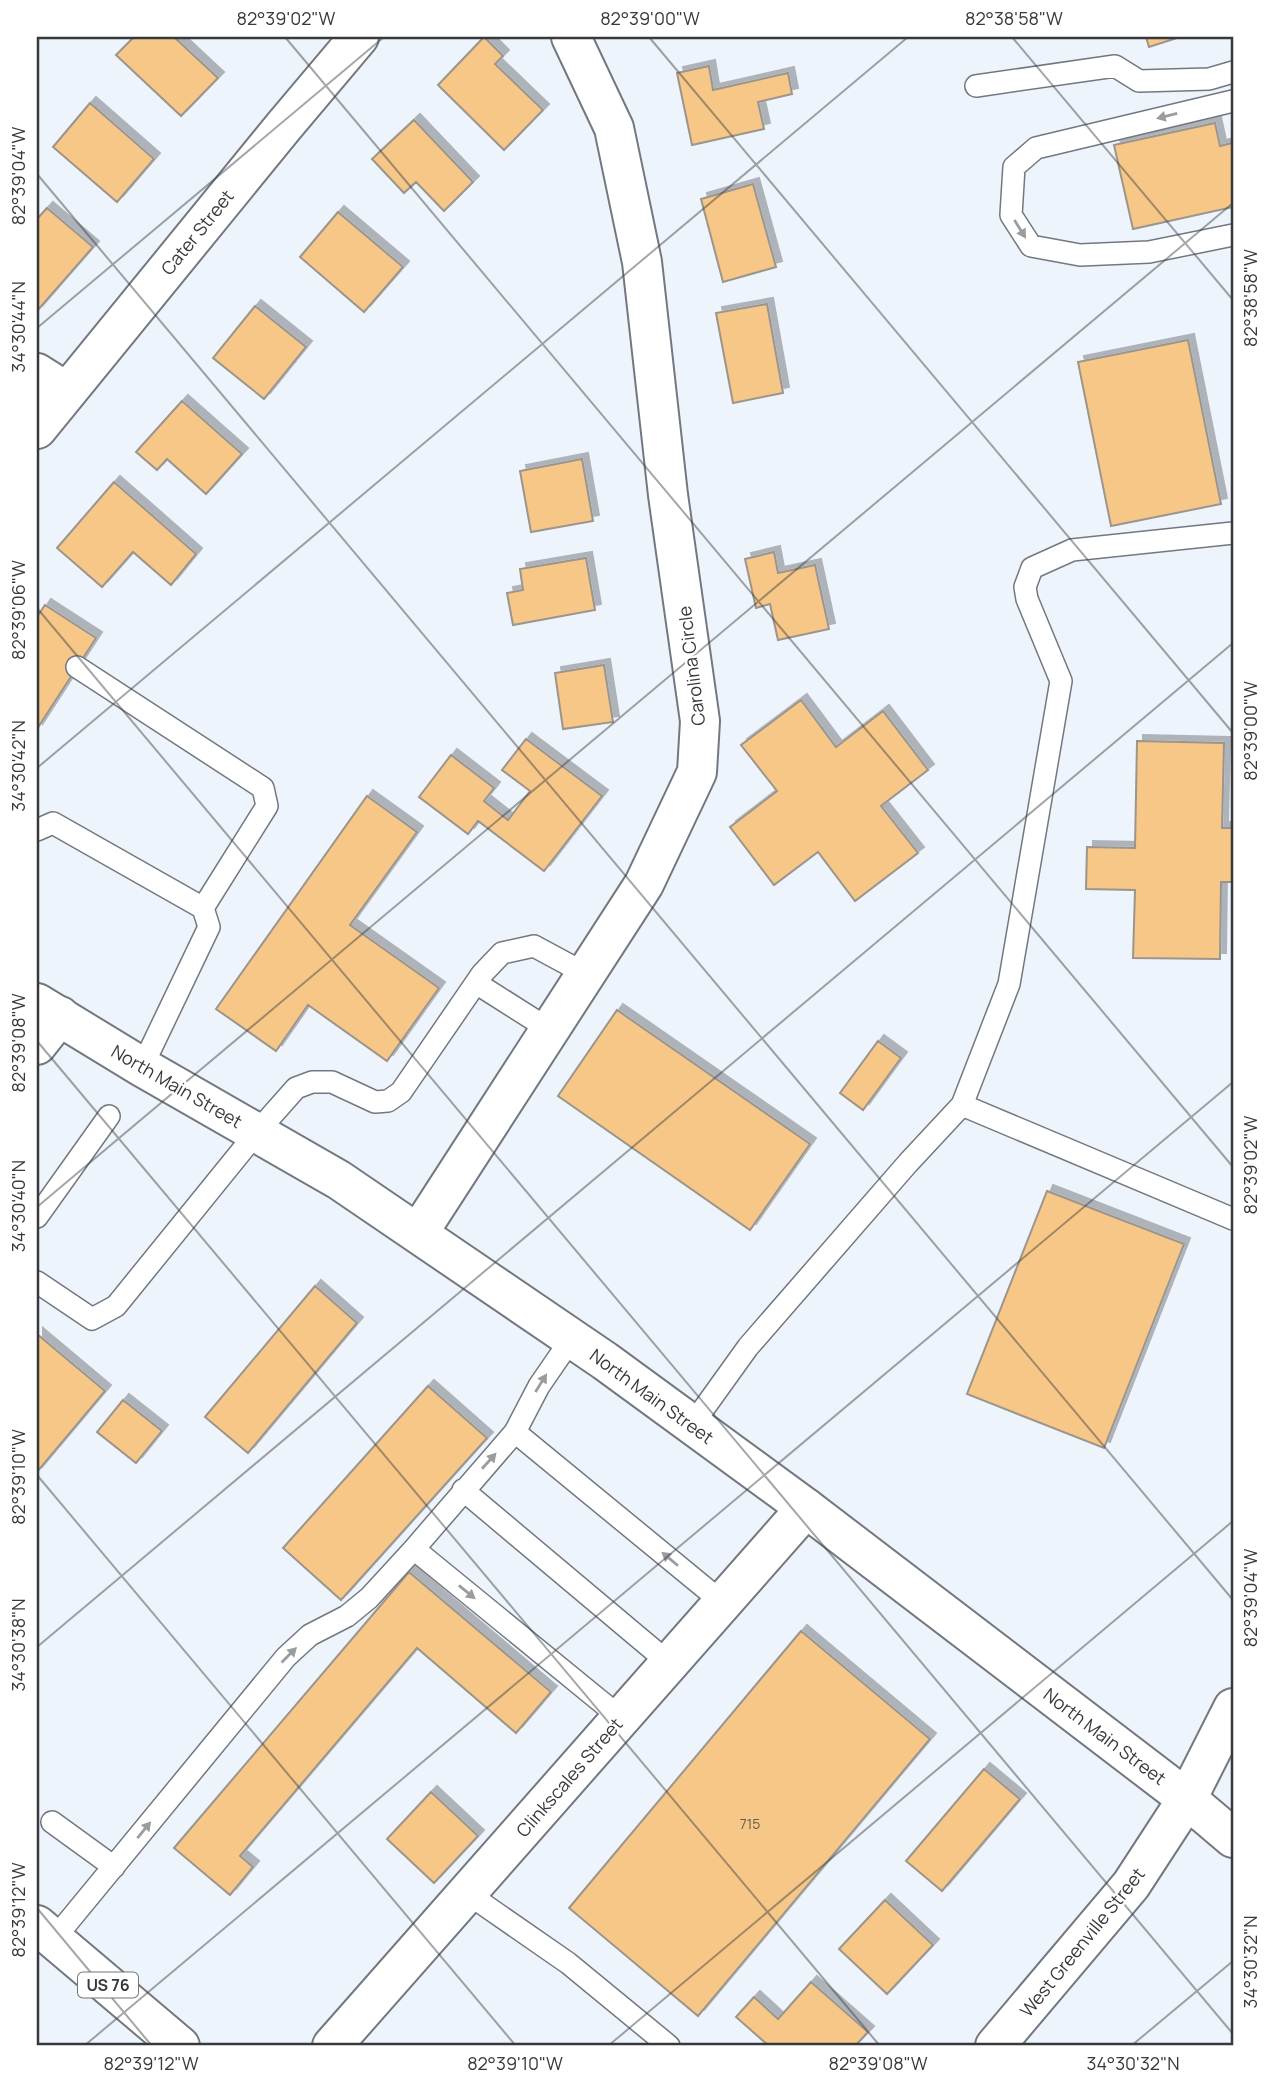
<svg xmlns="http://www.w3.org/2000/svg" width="1270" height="2083" font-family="Manrope,sans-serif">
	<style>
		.building { fill: #f7c788; stroke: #9b958d; stroke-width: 2; filter: url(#shadow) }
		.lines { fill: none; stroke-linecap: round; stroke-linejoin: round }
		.lane-casing { stroke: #737880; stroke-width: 24 }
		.street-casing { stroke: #737880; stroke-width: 42 }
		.secondary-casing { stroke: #737880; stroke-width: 42 }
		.primary-casing { stroke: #737880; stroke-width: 42 }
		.lane { stroke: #fff; stroke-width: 21 }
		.street { stroke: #fff; stroke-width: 38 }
		.secondary { stroke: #fff; stroke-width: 38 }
		.primary { stroke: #fff; stroke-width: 38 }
		.oneway { fill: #9b9c9e }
		.ticks { fill: none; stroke: #37393c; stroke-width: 2; stroke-opacity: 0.45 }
		.labels { text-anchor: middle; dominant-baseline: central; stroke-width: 5; stroke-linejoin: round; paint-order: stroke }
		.number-label { font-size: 14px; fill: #675c4f }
		.shield { fill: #fff; stroke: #737476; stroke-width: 2 }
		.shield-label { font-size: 16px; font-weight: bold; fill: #37393c }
		.street-label { font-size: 18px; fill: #37393c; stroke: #fff }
		.neatline { fill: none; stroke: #37393c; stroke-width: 2.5 }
		.ticks-label { font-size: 18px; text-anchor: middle; fill: #37393c }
	</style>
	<defs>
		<filter id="shadow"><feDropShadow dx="6" dy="-6" stdDeviation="0" flood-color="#0004"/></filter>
	</defs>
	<rect width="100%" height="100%" fill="#edf4fc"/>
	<path class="building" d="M134 37H174L218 78 181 116 116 55Z
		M484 37 503 56 495 64 543 110 504 150 438 85Z
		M1146 37H1180L1149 47Z
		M709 66 713 90 788 73 792 94 758 102 764 129 692 145 677 73Z
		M90 103 154 159 117 202 53 147Z
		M414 120 473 182 444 211 416 182 404 193 372 159Z
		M1215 123 1220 146 1232 143 1233 147V207L1133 229 1114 145Z
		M753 184 776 267 723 282 701 199Z
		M47 208 93 247 37 311V219Z
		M338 212 403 267 364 312 300 257Z
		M767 304 783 393 733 403 716 313Z
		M255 306 306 347 264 399 213 358Z
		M1188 340 1221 504 1111 526 1078 362Z
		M182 401 242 454 206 494 167 459 157 470 136 452Z
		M582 459 593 521 531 532 520 471Z
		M114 482 196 554 171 585 133 552 102 587 57 548Z
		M774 552 778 573 815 565 829 629 778 640 770 604 756 608 745 559Z
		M586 558 595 610 513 625 507 593 523 590 520 569Z
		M45 605 96 638 37 729V617Z
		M604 665 613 722 563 729 555 673Z
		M801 700 836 747 883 711 928 770 881 806 918 853 855 901 818 852 774 885 730 827 777 791 741 745Z
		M526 739 602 796 544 871 478 821 468 834 419 797 451 755 494 788 484 801 508 820 530 791 502 770Z
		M1137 741 1224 743 1222 828H1233V882H1221L1220 959 1133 958 1135 890 1086 889 1087 847 1135 848Z
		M367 796 417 832 350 925 439 988 387 1061 308 1005 276 1051 216 1009Z
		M617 1010 810 1144 750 1230 558 1096Z
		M878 1041 901 1058 863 1110 840 1093Z
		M1047 1191 1184 1244 1104 1448 967 1394Z
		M315 1286 357 1323 248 1453 205 1417Z
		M37 1334 105 1391 37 1472Z
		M428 1386 487 1438 341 1600 283 1548Z
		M123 1400 162 1431 136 1463 97 1432Z
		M409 1572 551 1692 516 1733 417 1648 240 1856 253 1867 230 1895 174 1848Z
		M801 1631 930 1739 698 2016 569 1908Z
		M984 1769 1020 1799 942 1891 906 1861Z
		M431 1792 478 1836 434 1883 387 1839Z
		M885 1900 933 1945 887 1994 839 1949Z
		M811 1982 868 2032 855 2046H769L736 2017 754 1997 778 2019Z"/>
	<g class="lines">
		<defs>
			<path id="lane" d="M976 86 1115 66 1139 81 1209 79 1233 72
				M1233 101 1036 148 1014 167 1011 215 1031 246 1080 255 1149 252 1233 235
				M77 667 263 788 267 806 203 908
				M37 830 53 823 203 908 209 927 142 1067
				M476 983 550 1030
				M962 1105 1233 1219
				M37 1217 109 1116
				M37 1282 92 1319 116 1306 257 1132 296 1088 312 1082H332L375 1102 388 1101 401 1092 482 974 502 953 534 946 586 974
				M692 1425 748 1347 908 1163 962 1105 1009 984 1061 681 1027 599 1025 587 1032 568 1072 550 1233 533
				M515 1432 722 1602
				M463 1490 669 1663
				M414 1549 621 1718
				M52 1822 114 1867
				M467 1893 568 1963 669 2046
				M54 1939 286 1657 310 1635 347 1616 369 1598 414 1549 515 1432 539 1386 572 1338"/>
			<path id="street" d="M37 373 67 392
				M37 429 284 126 359 37
				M419 1232 644 884 697 772 700 721 668 495 642 262 614 128 571 37
				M332 2046 806 1508"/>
			<path id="secondary" d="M37 1045 60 1016"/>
			<path id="primary" d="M37 1003 142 1067 339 1180 605 1361 806 1508 1187 1799 1233 1838
				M37 1925 180 2046
				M995 2046 1131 1885 1187 1799 1233 1708"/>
		</defs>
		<use href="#lane" class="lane-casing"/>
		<use href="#street" class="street-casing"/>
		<use href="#secondary" class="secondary-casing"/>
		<use href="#primary" class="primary-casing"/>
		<use href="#lane" class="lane"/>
		<use href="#street" class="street"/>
		<use href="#secondary" class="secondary"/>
		<use href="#primary" class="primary"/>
	</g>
	<defs><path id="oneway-solid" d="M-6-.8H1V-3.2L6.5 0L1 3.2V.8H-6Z" transform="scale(1.75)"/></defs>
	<g class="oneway">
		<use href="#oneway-solid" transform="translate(1167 116) rotate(166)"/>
		<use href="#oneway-solid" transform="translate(1020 229) rotate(58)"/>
		<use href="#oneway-solid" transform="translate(541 1383) rotate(-58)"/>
		<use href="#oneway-solid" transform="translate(489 1461) rotate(-48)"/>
		<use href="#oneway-solid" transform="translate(670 1559) rotate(-140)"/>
		<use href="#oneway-solid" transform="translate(467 1592) rotate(39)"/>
		<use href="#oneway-solid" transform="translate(289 1655) rotate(-45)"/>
		<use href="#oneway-solid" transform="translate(144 1830) rotate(-51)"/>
	</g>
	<path class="ticks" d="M285 37 1233 1167M649 37 1233 733M1012 37 1233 300M37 174 1233 1600M37 328 384 37M37 608 1233 2034M37 768 908 37M37 1041 880 2046M37 1207 1233 203M37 1475 516 2046M37 1647 1233 643M37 1908 152 2046M84 2046 1233 1082M608 2046 1233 1521M1131 2046 1233 1961"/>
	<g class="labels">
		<g class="number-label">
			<text x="750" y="1823">715</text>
		</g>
		<rect class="shield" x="78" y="1972.5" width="60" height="25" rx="5"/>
		<g class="shield-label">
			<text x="108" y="1985">US 76</text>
		</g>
		<g class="street-label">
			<text transform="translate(197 232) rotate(-51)">Cater Street</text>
			<text transform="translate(691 666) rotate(-97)">Carolina Circle</text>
			<text transform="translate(177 1086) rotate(30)">North Main Street</text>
			<text transform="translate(652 1396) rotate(36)">North Main Street</text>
			<text transform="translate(1105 1736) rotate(37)">North Main Street</text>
			<text transform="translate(569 1777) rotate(-49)">Clinkscales Street</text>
			<text transform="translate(1082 1942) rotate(-51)">West Greenville Street</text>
		</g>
	</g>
	<rect width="1270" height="2083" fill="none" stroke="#ffffff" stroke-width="77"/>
	<rect x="38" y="38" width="1194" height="2006" class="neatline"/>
	<g class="ticks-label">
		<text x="286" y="25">82°39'02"W</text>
		<text x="650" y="25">82°39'00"W</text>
		<text x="1014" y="25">82°38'58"W</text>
		<text transform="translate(19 176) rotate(-90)" y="6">82°39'04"W</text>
		<text transform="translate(1251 298) rotate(-90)" y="6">82°38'58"W</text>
		<text transform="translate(19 327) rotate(-90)" y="6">34°30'44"N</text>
		<text transform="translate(19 610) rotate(-90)" y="6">82°39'06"W</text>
		<text transform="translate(1251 731) rotate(-90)" y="6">82°39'00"W</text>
		<text transform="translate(19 766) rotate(-90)" y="6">34°30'42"N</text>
		<text transform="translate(19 1043) rotate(-90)" y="6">82°39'08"W</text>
		<text transform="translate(1251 1165) rotate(-90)" y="6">82°39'02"W</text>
		<text transform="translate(19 1206) rotate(-90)" y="6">34°30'40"N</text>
		<text transform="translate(19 1477) rotate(-90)" y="6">82°39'10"W</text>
		<text transform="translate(1251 1598) rotate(-90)" y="6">82°39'04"W</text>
		<text transform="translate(19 1645) rotate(-90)" y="6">34°30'38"N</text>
		<text transform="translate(19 1910) rotate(-90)" y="6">82°39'12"W</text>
		<text transform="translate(1251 1962) rotate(-90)" y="6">34°30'32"N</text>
		<text x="151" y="2070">82°39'12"W</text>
		<text x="515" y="2070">82°39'10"W</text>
		<text x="878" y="2070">82°39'08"W</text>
		<text x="1133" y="2070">34°30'32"N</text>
	</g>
</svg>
